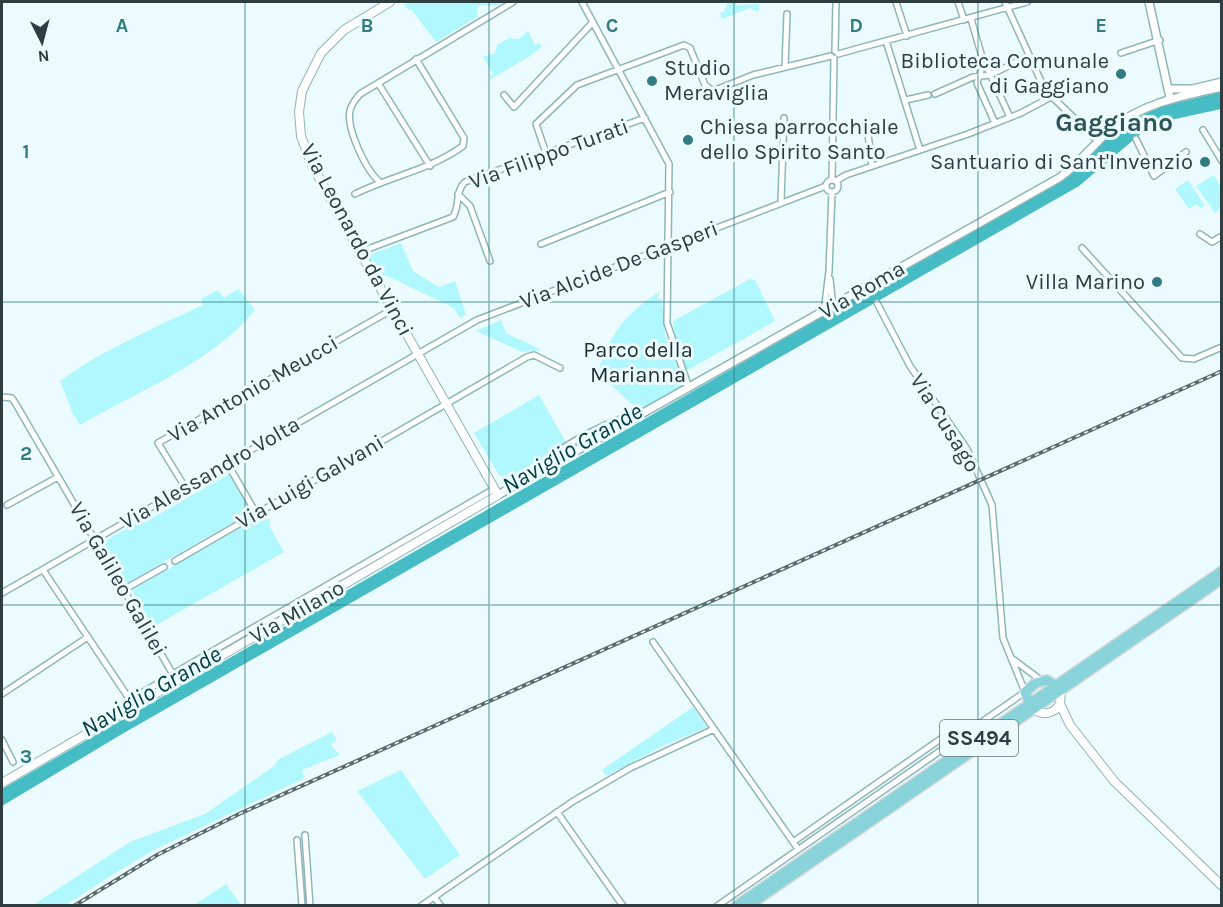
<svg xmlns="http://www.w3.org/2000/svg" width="1223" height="907" font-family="Karla,sans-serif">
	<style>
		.green { fill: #b1f8fe }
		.water { fill: #46bcc5 }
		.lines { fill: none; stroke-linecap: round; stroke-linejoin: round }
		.minor-casing { stroke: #8eb6b9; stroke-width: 8 }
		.tertiary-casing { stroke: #8eb6b9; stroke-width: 10 }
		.secondary-casing { stroke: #8eb6b9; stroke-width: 10 }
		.primary-casing { stroke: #d5d8d9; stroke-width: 12 }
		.minor { stroke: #fff; stroke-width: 5 }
		.tertiary { stroke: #fff; stroke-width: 7 }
		.secondary { stroke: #fff; stroke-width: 8 }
		.primary { stroke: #88d4da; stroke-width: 9 }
		.rail-casing { stroke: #5b6b6d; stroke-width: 4 }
		.rail { stroke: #ecfcfe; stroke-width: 1.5; stroke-dasharray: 4.5; stroke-linecap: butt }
		.grid { fill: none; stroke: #327b81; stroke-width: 1.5; stroke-opacity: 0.55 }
		.poi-dot { fill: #327b81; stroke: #ecfcfe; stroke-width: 2 }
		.labels { text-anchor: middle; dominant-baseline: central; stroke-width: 6; stroke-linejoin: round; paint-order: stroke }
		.shield { fill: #ecfcfe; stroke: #677779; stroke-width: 1.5 }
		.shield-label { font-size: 21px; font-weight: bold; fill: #2e3e40 }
		.poi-label { font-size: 22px; fill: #2e3e40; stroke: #ecfcfe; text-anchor: end }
		.street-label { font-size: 22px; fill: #2e3e40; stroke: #ecfcfe }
		.park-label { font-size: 22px; fill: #1c3032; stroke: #ecfcfe }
		.water-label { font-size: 24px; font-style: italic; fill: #00393e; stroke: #ecfcfe }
		.quarter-label { font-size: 26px; font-weight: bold; fill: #2f5457; stroke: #ecfcfe }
		.grid-label { font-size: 20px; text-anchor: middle; font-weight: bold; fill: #327b81; stroke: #ecfcfe; stroke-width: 6; stroke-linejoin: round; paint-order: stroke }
	</style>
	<rect width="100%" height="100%" fill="#ecfcfe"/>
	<path class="green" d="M407 2H504L498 5 478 6 477 17 436 42 411 9 408 10 404 4Z
		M728 2H736V5L759 4V12L750 8 722 19 720 13 724 12Z
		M528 31 535 45 539 43 542 46 530 56 491 79 489 76 493 74 483 57 495 53 497 45 509 38 519 39Z
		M1214 175 1221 188V207L1215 213 1196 186Z
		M1188 180 1205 206 1200 208 1197 204 1189 209 1175 189Z
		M401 243 413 271 439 287 455 281 466 315 460 318 454 308 385 275 380 278 367 256Z
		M750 279 755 280 775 321 686 371 674 334 673 321Z
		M238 289 255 310C212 363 138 391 80 425L73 414 60 381C104 349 154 328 203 305L201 299 218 290 224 298Z
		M661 291 657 299H662L665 334 684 385 639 411 611 385 596 380C608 337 623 314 661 291Z
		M501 320 506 333 542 350 522 352 476 331Z
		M539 395 567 444 508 479 499 475 474 433Z
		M229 474 251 512 127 583 103 542 145 518 147 521Z
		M263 515 265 519H270V527L284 552 153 627 132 590Z
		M693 707 707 727 663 746 606 776 602 770Z
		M332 732 337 739 331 745 340 755 302 770 305 778 154 850 112 875 66 905H33L130 842 205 814 274 766 279 759Z
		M401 770 460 855 425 879 357 791Z
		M226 884 241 905H194Z"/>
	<path class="water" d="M1221 92V109L1175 119 1144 131 1079 186 122 734 2 806V789L1065 177 1116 131 1155 108Z"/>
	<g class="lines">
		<defs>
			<path id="minor" d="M582 2 669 164 667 323 689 388
				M896 2 907 36
				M958 2 964 20
				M1005 2 1045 90 1099 142
				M971 19 982 57
				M886 41 920 150
				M835 51 836 2
				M1121 53 1160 40
				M838 54 1027 2
				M785 67 787 14
				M378 83 430 166
				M935 94 973 77 990 75 1025 58
				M504 95 514 107 593 22
				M906 100 928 95
				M995 123 977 83 982 67V57L1010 117
				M867 126 872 166
				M1203 130 1222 161
				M1136 139 1154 176 1186 152
				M546 153 536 124 577 85 684 45 690 48 705 85 713 91 753 75 831 56
				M826 186a6 6 0 1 1 12 0a6 6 0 1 1-12 0Z
				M832 180 834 58
				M836 181 846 175 968 134 1021 113 1051 97
				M380 182C366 171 346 128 350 111 351 104 356 99 360 94L513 2
				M355 194C391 176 430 170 463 146L464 138 416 59
				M458 194 470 206 490 261
				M781 201 784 118
				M1200 234 1212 242 1222 236
				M541 244 670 192
				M1082 248 1182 358 1194 359 1222 347
				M360 252 453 217C460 206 455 191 465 182L645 118
				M830 279 833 307
				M824 312 829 271 832 192
				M2 397 12 398 17 406 175 678
				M227 463 256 513
				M548 466 550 458C568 442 616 417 639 414
				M185 487 158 443 393 309
				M7 505 58 477
				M175 561 527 357 534 355 560 368
				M43 570 130 700 167 678
				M125 589 164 567
				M2 593 477 320 826 186
				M653 642 798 849
				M1014 660 1042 681
				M173 674 494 489
				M2 694 88 637
				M2 740 13 762
				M557 812 623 906
				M305 835 310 906
				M297 840 302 906
				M793 842 962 724
				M434 897 441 906
				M421 906 572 802 630 768 714 729
				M717 906 1025 692 1003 638 992 505 967 449 910 366 877 303"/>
			<path id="tertiary" d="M1149 2 1170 98
				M1168 89H1192L1222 82
				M498 495 1059 178C1079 164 1092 146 1110 130 1142 103 1182 96 1222 87"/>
			<path id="secondary" d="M1060 704 1070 725 1114 781 1222 886
				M1033 709C1043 716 1054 714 1060 704L1061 691
				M2 783 498 495 360 252 311 163 301 136 299 112 302 91 321 53 344 30 390 2"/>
			<path id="primary" d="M1032 707 1025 692 1036 683 1047 680 1059 688
				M736 906 1222 571
				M748 906 1222 579"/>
		</defs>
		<use href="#minor" class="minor-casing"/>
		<use href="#tertiary" class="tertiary-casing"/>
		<use href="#secondary" class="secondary-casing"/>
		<use href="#primary" class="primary-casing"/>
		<use href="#minor" class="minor"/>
		<use href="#tertiary" class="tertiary"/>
		<use href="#secondary" class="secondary"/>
		<use href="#primary" class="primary"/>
		<defs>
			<path id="rail" d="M74 906 157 855 239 814 1222 371"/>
		</defs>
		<use href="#rail" class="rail-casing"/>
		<use href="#rail" class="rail"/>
	</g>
	<path class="grid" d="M245 2V906M489 2V906M734 2V906M978 2V906M2 302H1222M2 605H1222"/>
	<g class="poi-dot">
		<circle cx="1121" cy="74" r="6"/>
		<circle cx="652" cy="81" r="6"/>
		<circle cx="688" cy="140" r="6"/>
		<circle cx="1205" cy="162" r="6"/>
		<circle cx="1157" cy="282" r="6"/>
	</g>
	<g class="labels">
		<rect class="shield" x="940" y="720" width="78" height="36" rx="4.5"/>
		<g class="shield-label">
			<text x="979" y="738">SS494</text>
		</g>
		<g class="poi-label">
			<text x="1109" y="61">Biblioteca Comunale<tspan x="1109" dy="25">di Gaggiano</tspan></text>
			<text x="664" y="68" text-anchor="start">Studio<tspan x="664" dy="25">Meraviglia</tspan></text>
			<text x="700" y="127" text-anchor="start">Chiesa parrocchiale<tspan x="700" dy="25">dello Spirito Santo</tspan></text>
			<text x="1193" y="162">Santuario di Sant'Invenzio</text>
			<text x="1145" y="282">Villa Marino</text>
		</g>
		<g class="street-label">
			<text transform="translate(549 154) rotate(-20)">Via Filippo Turati</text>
			<text transform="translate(357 240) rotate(62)">Via Leonardo da Vinci</text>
			<text transform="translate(619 265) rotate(-21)">Via Alcide De Gasperi</text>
			<text transform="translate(862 290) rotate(-30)">Via Roma</text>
			<text transform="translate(253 389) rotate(-30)">Via Antonio Meucci</text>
			<text transform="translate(945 423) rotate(58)">Via Cusago</text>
			<text transform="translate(210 473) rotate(-30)">Via Alessandro Volta</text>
			<text transform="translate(310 482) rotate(-30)">Via Luigi Galvani</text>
			<text transform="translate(118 579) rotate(60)">Via Galileo Galilei</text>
			<text transform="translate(297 612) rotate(-30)">Via Milano</text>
		</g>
		<g class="park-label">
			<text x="638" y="350">Parco della<tspan x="638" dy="25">Marianna</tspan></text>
		</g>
		<g class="water-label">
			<text transform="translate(572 448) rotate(-30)">Naviglio Grande</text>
			<text transform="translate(151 691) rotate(-30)">Naviglio Grande</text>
		</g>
		<g class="quarter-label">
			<text x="1114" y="122">Gaggiano</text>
		</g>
	</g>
	<g class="grid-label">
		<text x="122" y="32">A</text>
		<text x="367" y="32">B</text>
		<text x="612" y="32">C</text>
		<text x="856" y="32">D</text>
		<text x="1101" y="32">E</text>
		<text x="26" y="158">1</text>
		<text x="26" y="460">2</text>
		<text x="26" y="763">3</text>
	</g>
	<rect width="1223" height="907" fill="none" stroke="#2e3e40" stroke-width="6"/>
	<g transform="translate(42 42) rotate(174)" stroke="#ecfcfe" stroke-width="4.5" paint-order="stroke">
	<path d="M0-4.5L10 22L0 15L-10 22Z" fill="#2e3e40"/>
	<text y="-9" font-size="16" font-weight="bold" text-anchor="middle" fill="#2e3e40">N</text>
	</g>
</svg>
